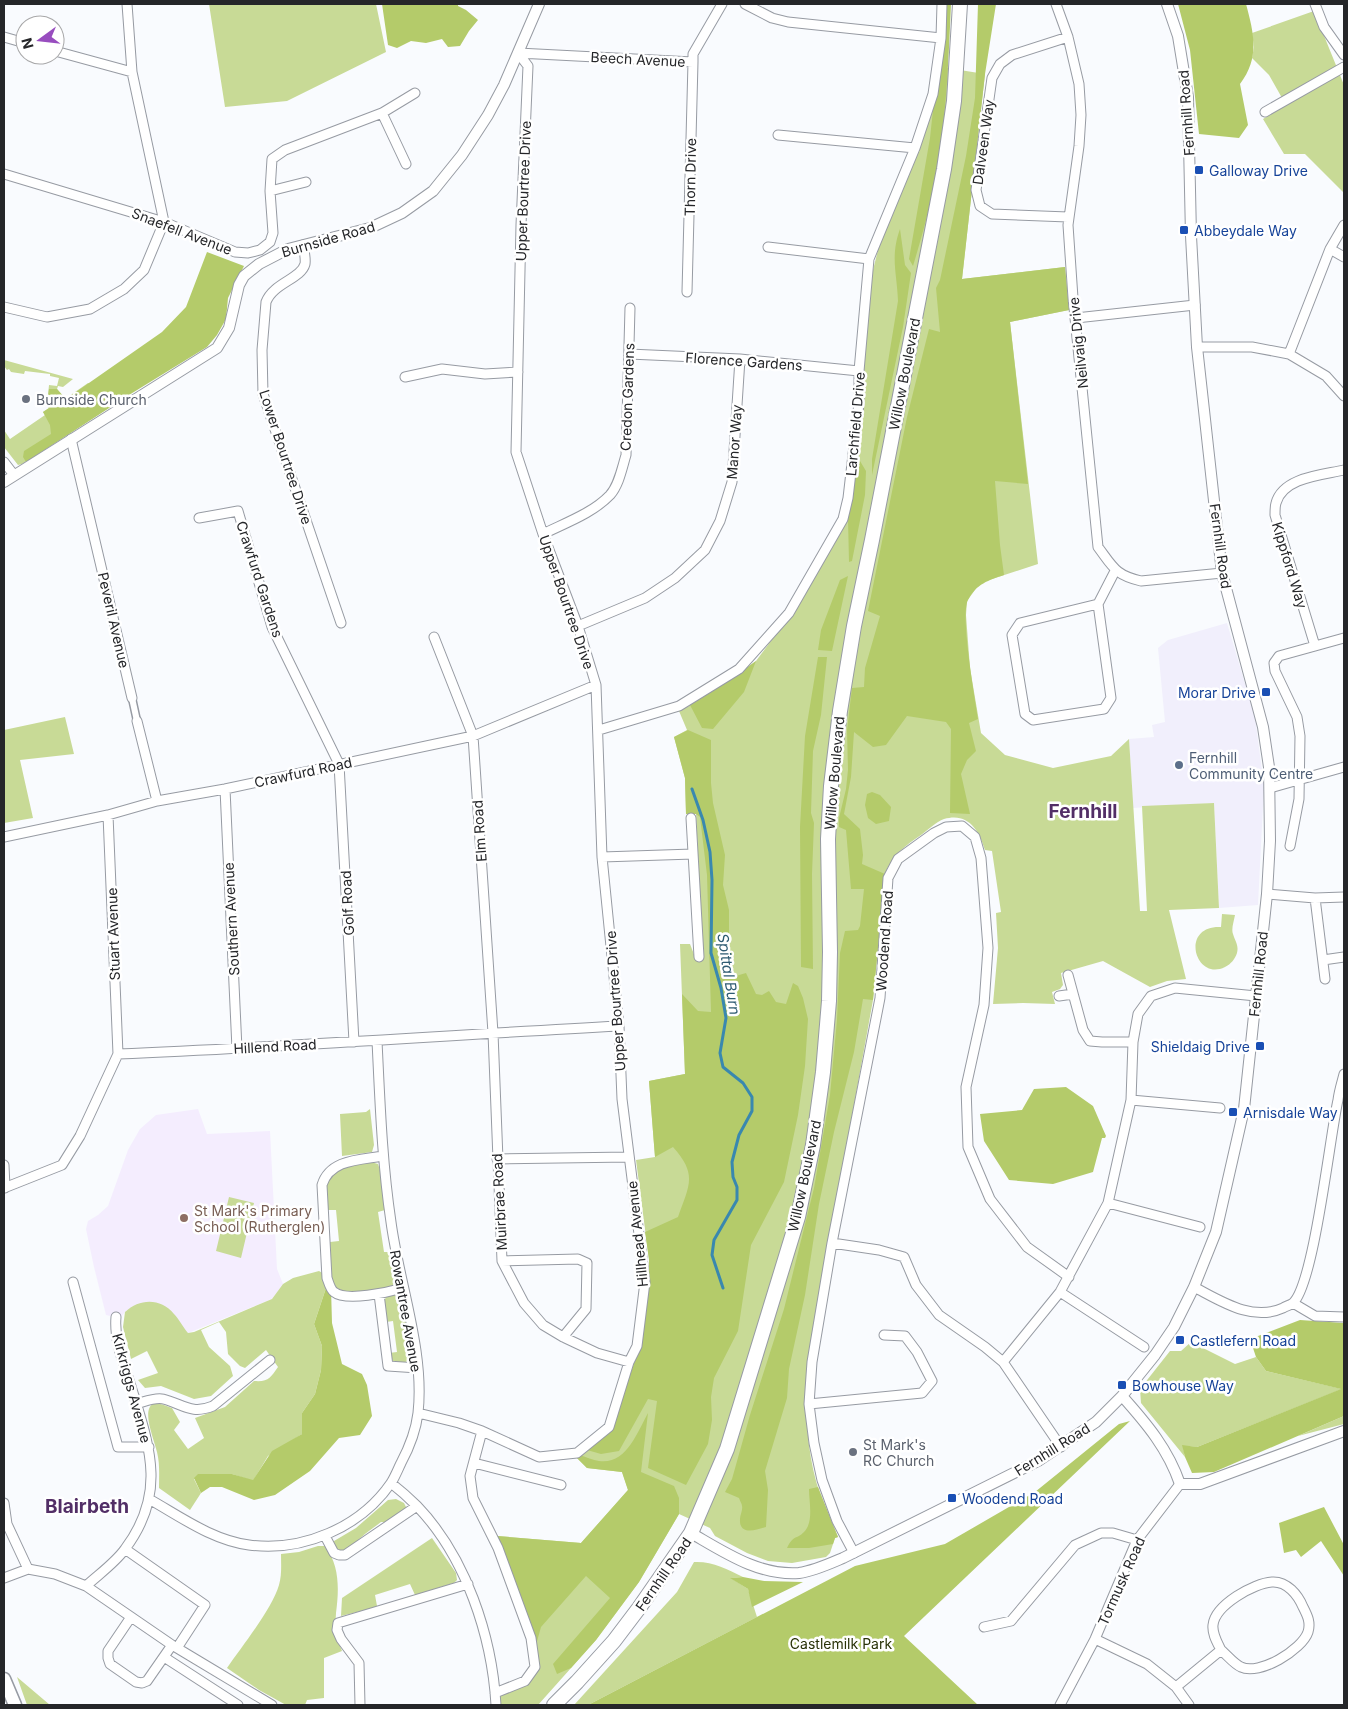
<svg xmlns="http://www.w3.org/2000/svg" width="1348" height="1709" font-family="Inter,sans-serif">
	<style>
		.commercial { fill: #f1effc }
		.education { fill: #f4edfe }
		.green { fill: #c8da96 }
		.forest { fill: #b4cb6a }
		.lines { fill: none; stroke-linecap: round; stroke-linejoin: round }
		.stream { stroke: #3988af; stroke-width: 3 }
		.pedestrian-casing { stroke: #979ba3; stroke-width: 9 }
		.minor-casing { stroke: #979ba3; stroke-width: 11 }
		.tertiary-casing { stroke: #979ba3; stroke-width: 12 }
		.secondary-casing { stroke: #979ba3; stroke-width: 15 }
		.primary-casing { stroke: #979ba3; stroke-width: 16 }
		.pedestrian { stroke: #fff; stroke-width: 6 }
		.minor { stroke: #fff; stroke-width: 9 }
		.tertiary { stroke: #fff; stroke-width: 10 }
		.secondary { stroke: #fff; stroke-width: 12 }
		.primary { stroke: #fff; stroke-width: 14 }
		.transit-dot { fill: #1a4fb4; stroke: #fff; stroke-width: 2 }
		.worship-dot { fill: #6b7280; stroke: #fff; stroke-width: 2 }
		.service-dot { fill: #5c6f8a; stroke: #fff; stroke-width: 2 }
		.education-dot { fill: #8d6e63; stroke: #fff; stroke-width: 2 }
		.labels { text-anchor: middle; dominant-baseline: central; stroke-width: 5; stroke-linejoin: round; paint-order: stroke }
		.street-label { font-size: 14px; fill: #252629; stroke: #fff }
		.transit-label { font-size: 14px; fill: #164399; stroke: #fff; text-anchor: start }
		.worship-label { font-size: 14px; fill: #5b616d; stroke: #fff; text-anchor: start }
		.service-label { font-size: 14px; fill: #4e5e75; stroke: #fff; text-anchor: start }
		.education-label { font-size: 14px; fill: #785e54; stroke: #fff; text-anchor: start }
		.park-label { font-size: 14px; fill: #293208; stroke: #fff }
		.water-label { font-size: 15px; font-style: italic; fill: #2e5b72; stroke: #fff }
		.district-label { font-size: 19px; font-weight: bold; fill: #522e66; stroke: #fff }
	</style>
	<rect width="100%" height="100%" fill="#f9fbfe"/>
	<path class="commercial" d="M1227 623 1255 717 1264 786 1258 905 1219 908 1214 803 1133 808 1129 739 1154 737 1152 725 1165 722 1158 648 1168 640Z"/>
	<path class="education" d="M198 1109 207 1134 270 1131 277 1269 283 1284 272 1299 188 1333 127 1310 120 1318 106 1315 94 1267 86 1229 88 1221 98 1215 108 1206 128 1150 140 1129 156 1115Z"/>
	<path class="green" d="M209 4H376L386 52 287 101 225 107Z
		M1314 11 1344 85V193L1305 154H1284L1263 119 1286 105 1269 75 1252 58 1254 47 1252 33Z
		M941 67 985 74 962 279 1065 267 1069 310 1010 322 1038 564 980 583 967 601 966 615 970 668 981 733 1005 755 1053 768 1111 756 1129 739 1140 911H1147L1142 806 1214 803 1219 908 1169 910 1186 979 1167 981 1150 987 1103 961 1061 973 1063 985 1060 989 1052 992 1055 1004 1023 1003 993 1004 998 948 996 913 1001 912 992 851 985 850C979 830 968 812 944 819 936 822 928 830 921 835 905 846 892 855 885 874L873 1000 807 1365C805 1407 806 1453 820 1494 825 1509 832 1523 838 1537L835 1538 830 1553 826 1557 792 1563 768 1561 747 1553 715 1536 710 1528 679 1514 639 1582 596 1640 538 1705H500V1696C504 1691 511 1689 517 1686 539 1677 541 1667 536 1645L497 1536 581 1543 628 1490 622 1472 587 1468 576 1457 601 1440 612 1427 639 1349 648 1300 649 1260 636 1160 655 1157 649 1081 685 1074 680 944H690L695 957 703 958 696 814H686L685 778 674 737 687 730 679 711 697 702 727 682 756 661 793 611 848 519 854 486 860 428 868 307 872 274 882 234 933 110Z
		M4 360 73 379 63 387 58 386 57 389 65 399 88 383 129 395 22 464 18 465 4 447V430L10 439 45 415 43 412 49 408 47 405 49 385 57 386 59 378 50 376V374L25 371 24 374 11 372 9 369 7 370 4 366Z
		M65 717 74 754 20 760 33 818 4 823V730Z
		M1222 914 1235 915C1234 921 1231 929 1233 934 1235 941 1239 945 1237 953 1235 959 1231 964 1225 967 1195 982 1179 925 1221 927Z
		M370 1109 374 1145 372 1152 342 1156 340 1114 366 1112Z
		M371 1162 378 1164 380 1170 385 1210 378 1212 384 1252H390L397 1280 391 1287C377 1289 338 1299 332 1282 329 1272 331 1253 330 1242L339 1241 336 1210H328L326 1183C333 1166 355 1163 371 1162Z
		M229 1197 254 1203 241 1258 216 1251Z
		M319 1271 324 1274 327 1285 314 1324 322 1346 321 1370 315 1394 302 1413V1434L268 1456 253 1481 232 1474 194 1479 201 1493 190 1510 159 1488C159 1476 160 1464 157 1452 155 1442 141 1410 153 1404 158 1402 167 1406 172 1408L180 1422 174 1430 188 1449 204 1438 195 1418 225 1407 254 1381C269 1382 270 1378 278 1367L266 1350 245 1368 240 1366 228 1354 226 1332 219 1322 201 1330 209 1347 230 1366 233 1376 211 1396 194 1399 161 1386 145 1388 138 1380 158 1373 147 1351 131 1359 123 1327 125 1312C140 1298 161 1298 174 1314 179 1319 183 1327 188 1333L194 1332 272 1299 283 1284 293 1278Z
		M393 1294 401 1299 412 1353 410 1359 404 1363 393 1361 389 1353 397 1352 393 1321 386 1322 383 1302 387 1296Z
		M1191 1342 1235 1364 1256 1357 1266 1371 1342 1389 1197 1447 1183 1446 1185 1457 1141 1403 1140 1389 1170 1351H1181Z
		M1344 1416V1424L1298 1436Z
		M396 1499 404 1503 406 1507 405 1510 387 1522H381C376 1526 370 1530 365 1534 359 1539 333 1565 334 1541L356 1528 388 1500Z
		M432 1538 456 1573 457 1580 454 1583 415 1595 410 1584 375 1595 377 1606 373 1608 341 1616 342 1598Z
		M318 1546H325C340 1566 339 1590 336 1613 336 1619 334 1627 335 1633 336 1639 340 1645 342 1651L324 1658V1698L307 1700 305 1705H286L259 1690 227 1668C242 1646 272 1609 279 1585 282 1575 281 1564 281 1554L299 1552Z
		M694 1562C712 1561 727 1569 743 1577L731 1578 748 1589 757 1617 588 1705H574L677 1592Z
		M17 1677 50 1705H27Z"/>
	<path class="forest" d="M382 4H458V6L466 10 478 20 469 31 460 46 448 47 442 39 426 43 411 41 397 48 388 45Z
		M947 4H951C949 51 947 98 941 144 936 186 925 226 913 266L909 259 930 138 933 110 941 68Z
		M978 4H996L985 74 962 279 1065 267 1069 310 1010 322 1028 484 995 481 1000 545 1004 575C989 580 976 584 968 600 960 615 975 699 978 719L969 723 976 751 967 760 961 774 970 814 950 813 951 729 946 722 907 716 886 745 873 747 854 732 851 777 844 814 860 829 863 855 862 864 885 874 873 1000 863 999 854 1052 834 1132 819 1204 805 1295 789 1369 787 1398 765 1471 768 1490 766 1527C756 1530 739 1536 740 1519 740 1515 743 1510 742 1506 742 1504 740 1501 739 1498L725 1492 732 1479 750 1415 784 1309 814 1188 830 1095 837 1020 840 953 845 931 858 930 860 926 864 889H851L846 830 839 827V818L846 789 848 770 847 730 852 688 864 687 865 668 880 616 868 611 907 417 929 329 940 332 936 288 940 280 966 156 975 98Z
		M1178 4H1246C1254 34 1260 57 1240 84L1248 125 1239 138 1199 134 1190 50Z
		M900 229 905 265 911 273 903 327 872 475V459L898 301C897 273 890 257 900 229Z
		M207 252 244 266 228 298 226 319 217 335 207 347 129 395 26 462 23 457 24 451 51 434 50 425 43 412 49 408 47 405 49 389H57L66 399 162 332 186 307Z
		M857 456 866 471 865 495 852 561 849 562 848 519Z
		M848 576 832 651 818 650 821 630 840 580Z
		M818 657H827L821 715 813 751 811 813 814 823 812 874 813 969 801 967 800 827 805 736Z
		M756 661 744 692 713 729 702 728 690 705 727 682Z
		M688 730 711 740V783L713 803 725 855 723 885 729 910V978L746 973 756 994 762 995 769 991 776 1002 786 1004 793 983 798 986 803 998 808 1019 805 1066 798 1115 784 1182 751 1245 738 1331 714 1378 711 1397 712 1420 708 1444 686 1485 648 1468 657 1401 648 1399 619 1451 601 1454 587 1450 601 1440 612 1427 639 1349 648 1299 649 1259 645 1232 678 1217C689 1185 698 1175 673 1147L655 1157 649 1081 685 1074 682 994 698 1011 711 1012 707 875 700 817 696 814H686L685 778 674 737Z
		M872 792 880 795 891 807 889 821 876 824 868 818 865 805 867 794Z
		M1066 1087 1093 1106 1106 1136 1105 1138H1102L1093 1172 1053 1184 1009 1180 984 1141 980 1114 1022 1110 1034 1089Z
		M327 1285 331 1288 332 1323 342 1364 362 1374 367 1385 372 1416 360 1435 339 1438 310 1471 275 1495 254 1500 222 1487H210L201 1493 194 1478 198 1474H232L253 1480 272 1451 302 1434V1413L315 1394 321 1370 322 1346 314 1324Z
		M1300 1320 1344 1323V1416L1214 1472 1192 1473 1185 1457 1182 1445 1197 1447 1341 1389 1266 1371 1256 1357 1250 1339Z
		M648 1413 641 1472 674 1486 679 1498V1514L639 1582 596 1640 571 1668 557 1674 553 1664 610 1598 586 1576 541 1627 536 1645 497 1536 581 1543 628 1490 622 1472 587 1468 576 1457 580 1455C586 1457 593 1460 599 1461 626 1465 637 1433 648 1413Z
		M1130 1421 904 1636 978 1705H588L855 1566 945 1544 1035 1492 1119 1424Z
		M818 1487 838 1537 835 1538 833 1544 809 1548H787C794 1534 796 1540 804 1532 814 1522 809 1502 809 1489Z
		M1324 1507 1344 1545V1576L1321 1541 1301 1557 1296 1550 1284 1553 1279 1523Z
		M743 1577 764 1581 803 1582 752 1607 748 1589 730 1578Z"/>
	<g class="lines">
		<path class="stream" d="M692 789 703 820 710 852 712 880 711 953 721 988 726 1018 720 1053 723 1067 743 1083 752 1097V1111L739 1135 732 1162 733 1177 737 1187V1200L714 1240 712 1255 723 1288"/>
		<defs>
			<path id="pedestrian" d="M132 698 137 721"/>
			<path id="minor" d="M745 4 772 18 788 22 941 38
				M1056 4 1068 37 1079 84 1081 115 1079 146 1068 225 1073 298 1098 547C1113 567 1115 575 1141 581L1222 573
				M1315 4 1324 27 1344 55
				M4 37 25 43
				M55 51 132 72
				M518 53 693 62V54L722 4
				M1265 112 1344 67
				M382 113 406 164
				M778 135 915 148
				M4 174 164 222 235 252 248 253 260 250 270 242 273 233 270 191 272 159 285 150 382 113 415 93
				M270 191 306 182
				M1068 217 992 214 980 206 976 190 992 78 1000 64 1012 55 1068 37
				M303 245C304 251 306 258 305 264 301 279 273 283 266 302L262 350 263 394 341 623
				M768 247 869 259
				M1330 249 1344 257
				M687 292 693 62
				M4 307 47 317 90 309 124 289 144 270 164 222 132 72 127 4
				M1076 318 1195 305
				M1197 347H1252L1289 354 1326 376 1344 396
				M629 354 740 359 859 371
				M1289 354 1330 249 1344 225
				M405 377 442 369 485 374 518 372
				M71 439 132 698
				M4 462 14 475
				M199 518 238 511 272 627 339 764 354 1042
				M543 534C565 523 593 513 610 495 619 485 622 468 626 455L630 308
				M1098 604 1020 623 1012 635 1025 714 1033 720 1104 709 1111 698 1098 604 1115 571
				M578 626 645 598 675 578 705 550 720 521 732 482 740 359
				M434 637 473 736 493 1033 502 1261 524 1303 543 1325 563 1337 597 1353 629 1362
				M1315 646 1275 515C1275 511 1275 506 1276 503 1283 477 1323 475 1344 470
				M137 721 157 801
				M599 730 679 706 739 669 789 613 843 519 848 498 859 403V371L869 259 915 148 933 94 941 38 942 4
				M1270 788 1344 767
				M225 789 237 1049
				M691 818 699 957
				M4 837 108 815 157 801 225 789 473 736 596 685
				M1290 846 1299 799 1300 736 1297 717 1275 671 1274 663 1279 656 1344 638
				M602 857 693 854
				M1267 894 1315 898 1344 897
				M1315 898 1325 979
				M1323 960 1344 957
				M1068 975 1083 1030 1090 1041 1102 1042H1133
				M1059 996 1073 994
				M118 1054C285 1047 452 1035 619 1026
				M1131 1100 1220 1108
				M383 1156C360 1160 330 1159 322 1185L327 1278C329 1283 330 1289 334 1292 346 1302 389 1292 403 1288
				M497 1159 629 1157
				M4 1165 5 1188
				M4 1188 62 1165 80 1136 118 1054 108 815
				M1108 1203 1200 1227
				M832 1243 879 1250 904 1257 916 1285 939 1315 985 1347 1003 1362 1061 1447
				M502 1261 578 1259 587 1263 586 1309 563 1337
				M73 1282 118 1447H149
				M1194 1287C1221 1301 1252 1322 1283 1308 1286 1306 1291 1305 1293 1303 1314 1284 1330 1135 1338 1100 1339 1091 1342 1082 1344 1074
				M1060 1292 1144 1347
				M379 1294 388 1366 418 1368
				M1293 1303 1315 1316 1344 1317
				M1003 1362 1060 1292 1108 1203 1131 1100 1133 1042 1138 1014 1151 996 1175 988 1256 996
				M136 1404C144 1402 155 1397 163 1399 183 1404 191 1415 213 1406L270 1360
				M809 1404 922 1393 932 1381 917 1352 905 1336 884 1335
				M418 1413 459 1423 482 1431 539 1457 577 1453 609 1427 629 1362 637 1346 645 1282 622 1099 619 1026 602 857 596 685 578 626 543 534 516 452 521 225 528 66 518 53
				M482 1431 470 1476 473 1498 498 1548 531 1638 535 1667 525 1681 495 1693
				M474 1463 561 1485
				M391 1483C400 1490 409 1498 417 1506 466 1557 492 1636 496 1705
				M149 1499C181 1517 212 1540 249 1545 302 1552 360 1528 391 1483 395 1477 398 1469 401 1463 409 1448 416 1430 418 1413 425 1352 399 1283 391 1222 382 1162 380 1102 377 1041
				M4 1503 7 1524 28 1569
				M325 1536 334 1553 339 1555H345L417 1506
				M125 1549 205 1605 177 1648
				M854 1553 837 1521 822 1480 814 1443 809 1404 812 1362 832 1243 880 998 888 878 898 859 934 833 946 827 962 826 975 837 981 858 988 948 984 1005 966 1087 968 1147 990 1199 1027 1247 1069 1277
				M4 1578 28 1569 55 1574 86 1586 172 1645 272 1705
				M86 1586C99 1574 115 1563 125 1549 168 1492 149 1445 130 1383 123 1362 114 1340 116 1317
				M131 1617 108 1651V1658L110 1664 136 1682 142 1683 147 1681 172 1645
				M984 1627 1011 1621 1075 1545 1101 1533H1113L1137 1540
				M1095 1639 1147 1664 1176 1687 1189 1705
				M164 1657 238 1705
				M1176 1687 1221 1650C1227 1655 1234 1664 1241 1667 1259 1676 1302 1650 1308 1632 1311 1622 1307 1615 1303 1607 1298 1595 1287 1581 1272 1582 1254 1583 1215 1605 1213 1625 1212 1634 1217 1642 1221 1650
				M360 1705 359 1663 341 1639 337 1630 338 1623 468 1584
				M1060 1705 1095 1639 1137 1540 1180 1484"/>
			<path id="tertiary" d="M4 482 217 348 229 328 239 285 244 276 259 264 288 249 370 228 402 213 433 191 462 155 488 115 504 85 539 4
				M1122 1396C1147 1424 1168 1449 1180 1484H1200L1344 1431
				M691 1533C724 1552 759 1576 799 1573 814 1571 829 1564 843 1558L1038 1461 1096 1422 1122 1396 1155 1355 1174 1327 1194 1287 1216 1232 1244 1109 1267 894 1270 841 1269 767 1263 727 1222 573 1197 347 1191 236 1188 97 1178 36 1167 4"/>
			<path id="secondary" d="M4 1679 15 1705"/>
			<path id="primary" d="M554 1705 577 1682 614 1641 639 1608 691 1533 727 1449 798 1217 813 1145 823 1072 829 1001 830 952 828 839 831 786 840 711 854 626 872 540 944 169 954 101 960 4"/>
		</defs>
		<use href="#pedestrian" class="pedestrian-casing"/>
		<use href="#minor" class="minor-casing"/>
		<use href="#tertiary" class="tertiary-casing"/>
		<use href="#secondary" class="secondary-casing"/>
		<use href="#primary" class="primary-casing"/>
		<use href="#pedestrian" class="pedestrian"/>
		<use href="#minor" class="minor"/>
		<use href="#tertiary" class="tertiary"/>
		<use href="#secondary" class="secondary"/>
		<use href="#primary" class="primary"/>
	</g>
	<g class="transit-dot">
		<rect x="1194" y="165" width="10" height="10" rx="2.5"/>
		<rect x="1179" y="225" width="10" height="10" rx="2.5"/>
		<rect x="1261" y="687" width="10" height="10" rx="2.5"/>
		<rect x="1255" y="1041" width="10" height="10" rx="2.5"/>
		<rect x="1228" y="1107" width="10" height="10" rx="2.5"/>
		<rect x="1175" y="1335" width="10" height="10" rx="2.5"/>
		<rect x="1117" y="1380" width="10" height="10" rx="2.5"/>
		<rect x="947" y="1493" width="10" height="10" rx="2.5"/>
	</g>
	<g class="worship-dot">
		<circle cx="26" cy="399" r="5"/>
		<circle cx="853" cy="1452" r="5"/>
	</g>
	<circle class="service-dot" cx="1179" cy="765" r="5"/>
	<circle class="education-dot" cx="184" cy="1218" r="5"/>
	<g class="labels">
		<g class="street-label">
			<text transform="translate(638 59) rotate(3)">Beech Avenue</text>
			<text transform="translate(1186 113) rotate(-94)">Fernhill Road</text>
			<text transform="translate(983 142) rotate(-82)">Dalveen Way</text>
			<text transform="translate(690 177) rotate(-89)">Thorn Drive</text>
			<text transform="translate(523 191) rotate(-88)">Upper Bourtree Drive</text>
			<text transform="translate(182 231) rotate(21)">Snaefell Avenue</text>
			<text transform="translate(328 239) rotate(-16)">Burnside Road</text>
			<text transform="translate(1078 343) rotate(-96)">Neilvaig Drive</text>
			<text transform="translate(744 361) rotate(4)">Florence Gardens</text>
			<text transform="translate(904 374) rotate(-79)">Willow Boulevard</text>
			<text transform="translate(627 397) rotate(-88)">Credon Gardens</text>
			<text transform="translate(855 424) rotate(-85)">Larchfield Drive</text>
			<text transform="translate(734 442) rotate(-86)">Manor Way</text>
			<text transform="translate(286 457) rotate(72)">Lower Bourtree Drive</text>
			<text transform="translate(1221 546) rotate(82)">Fernhill Road</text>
			<text transform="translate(1290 565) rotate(73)">Kippford Way</text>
			<text transform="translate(260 579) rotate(72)">Crawfurd Gardens</text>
			<text transform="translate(567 602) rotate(71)">Upper Bourtree Drive</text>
			<text transform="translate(114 620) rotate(77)">Peveril Avenue</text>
			<text transform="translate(303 772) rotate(-12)">Crawfurd Road</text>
			<text transform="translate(834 773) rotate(-85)">Willow Boulevard</text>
			<text transform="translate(479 831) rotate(-94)">Elm Road</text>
			<text transform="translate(347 903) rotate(-93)">Golf Road</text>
			<text transform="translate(231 919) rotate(-93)">Southern Avenue</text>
			<text transform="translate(113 934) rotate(-92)">Stuart Avenue</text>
			<text transform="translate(884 941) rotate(-86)">Woodend Road</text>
			<text transform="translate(1258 974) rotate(-84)">Fernhill Road</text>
			<text transform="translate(615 1001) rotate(-94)">Upper Bourtree Drive</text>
			<text transform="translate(275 1046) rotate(-3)">Hillend Road</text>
			<text transform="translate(804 1176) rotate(-78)">Willow Boulevard</text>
			<text transform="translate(499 1202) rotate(-93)">Muirbrae Road</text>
			<text transform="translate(637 1234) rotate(-96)">Hillhead Avenue</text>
			<text transform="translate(406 1311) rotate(80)">Rowantree Avenue</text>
			<text transform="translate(132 1388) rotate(75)">Kirkriggs Avenue</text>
			<text transform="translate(1052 1449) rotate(-32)">Fernhill Road</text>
			<text transform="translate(663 1574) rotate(-55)">Fernhill Road</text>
			<text transform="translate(1121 1581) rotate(-66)">Tormusk Road</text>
		</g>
		<g class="transit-label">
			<text x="1209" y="170">Galloway Drive</text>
			<text x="1194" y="230">Abbeydale Way</text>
			<text x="1256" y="692" text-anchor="end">Morar Drive</text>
			<text x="1250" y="1046" text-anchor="end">Shieldaig Drive</text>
			<text x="1243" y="1112">Arnisdale Way</text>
			<text x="1190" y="1340">Castlefern Road</text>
			<text x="1132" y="1385">Bowhouse Way</text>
			<text x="962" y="1498">Woodend Road</text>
		</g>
		<g class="worship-label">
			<text x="36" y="399">Burnside Church</text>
			<text x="863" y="1444">St Mark's<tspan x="863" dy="16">RC Church</tspan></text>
		</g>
		<g class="service-label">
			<text x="1189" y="757">Fernhill<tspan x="1189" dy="16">Community Centre</tspan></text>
		</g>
		<g class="education-label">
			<text x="194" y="1210">St Mark's Primary<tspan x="194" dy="16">School (Rutherglen)</tspan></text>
		</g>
		<g class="park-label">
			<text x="841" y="1643">Castlemilk Park</text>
		</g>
		<g class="water-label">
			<text transform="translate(729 974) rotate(81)">Spittal Burn</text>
		</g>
		<g class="district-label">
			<text x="1083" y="811">Fernhill</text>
			<text x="87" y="1506">Blairbeth</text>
		</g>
	</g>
	<rect width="1348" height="1709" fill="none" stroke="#252629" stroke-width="10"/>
	<g transform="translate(40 40) rotate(255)"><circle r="24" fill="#ffffff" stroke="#a8a8a9"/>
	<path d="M0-4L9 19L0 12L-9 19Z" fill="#984dbf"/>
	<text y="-8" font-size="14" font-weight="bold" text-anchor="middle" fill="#252629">N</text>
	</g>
</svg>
